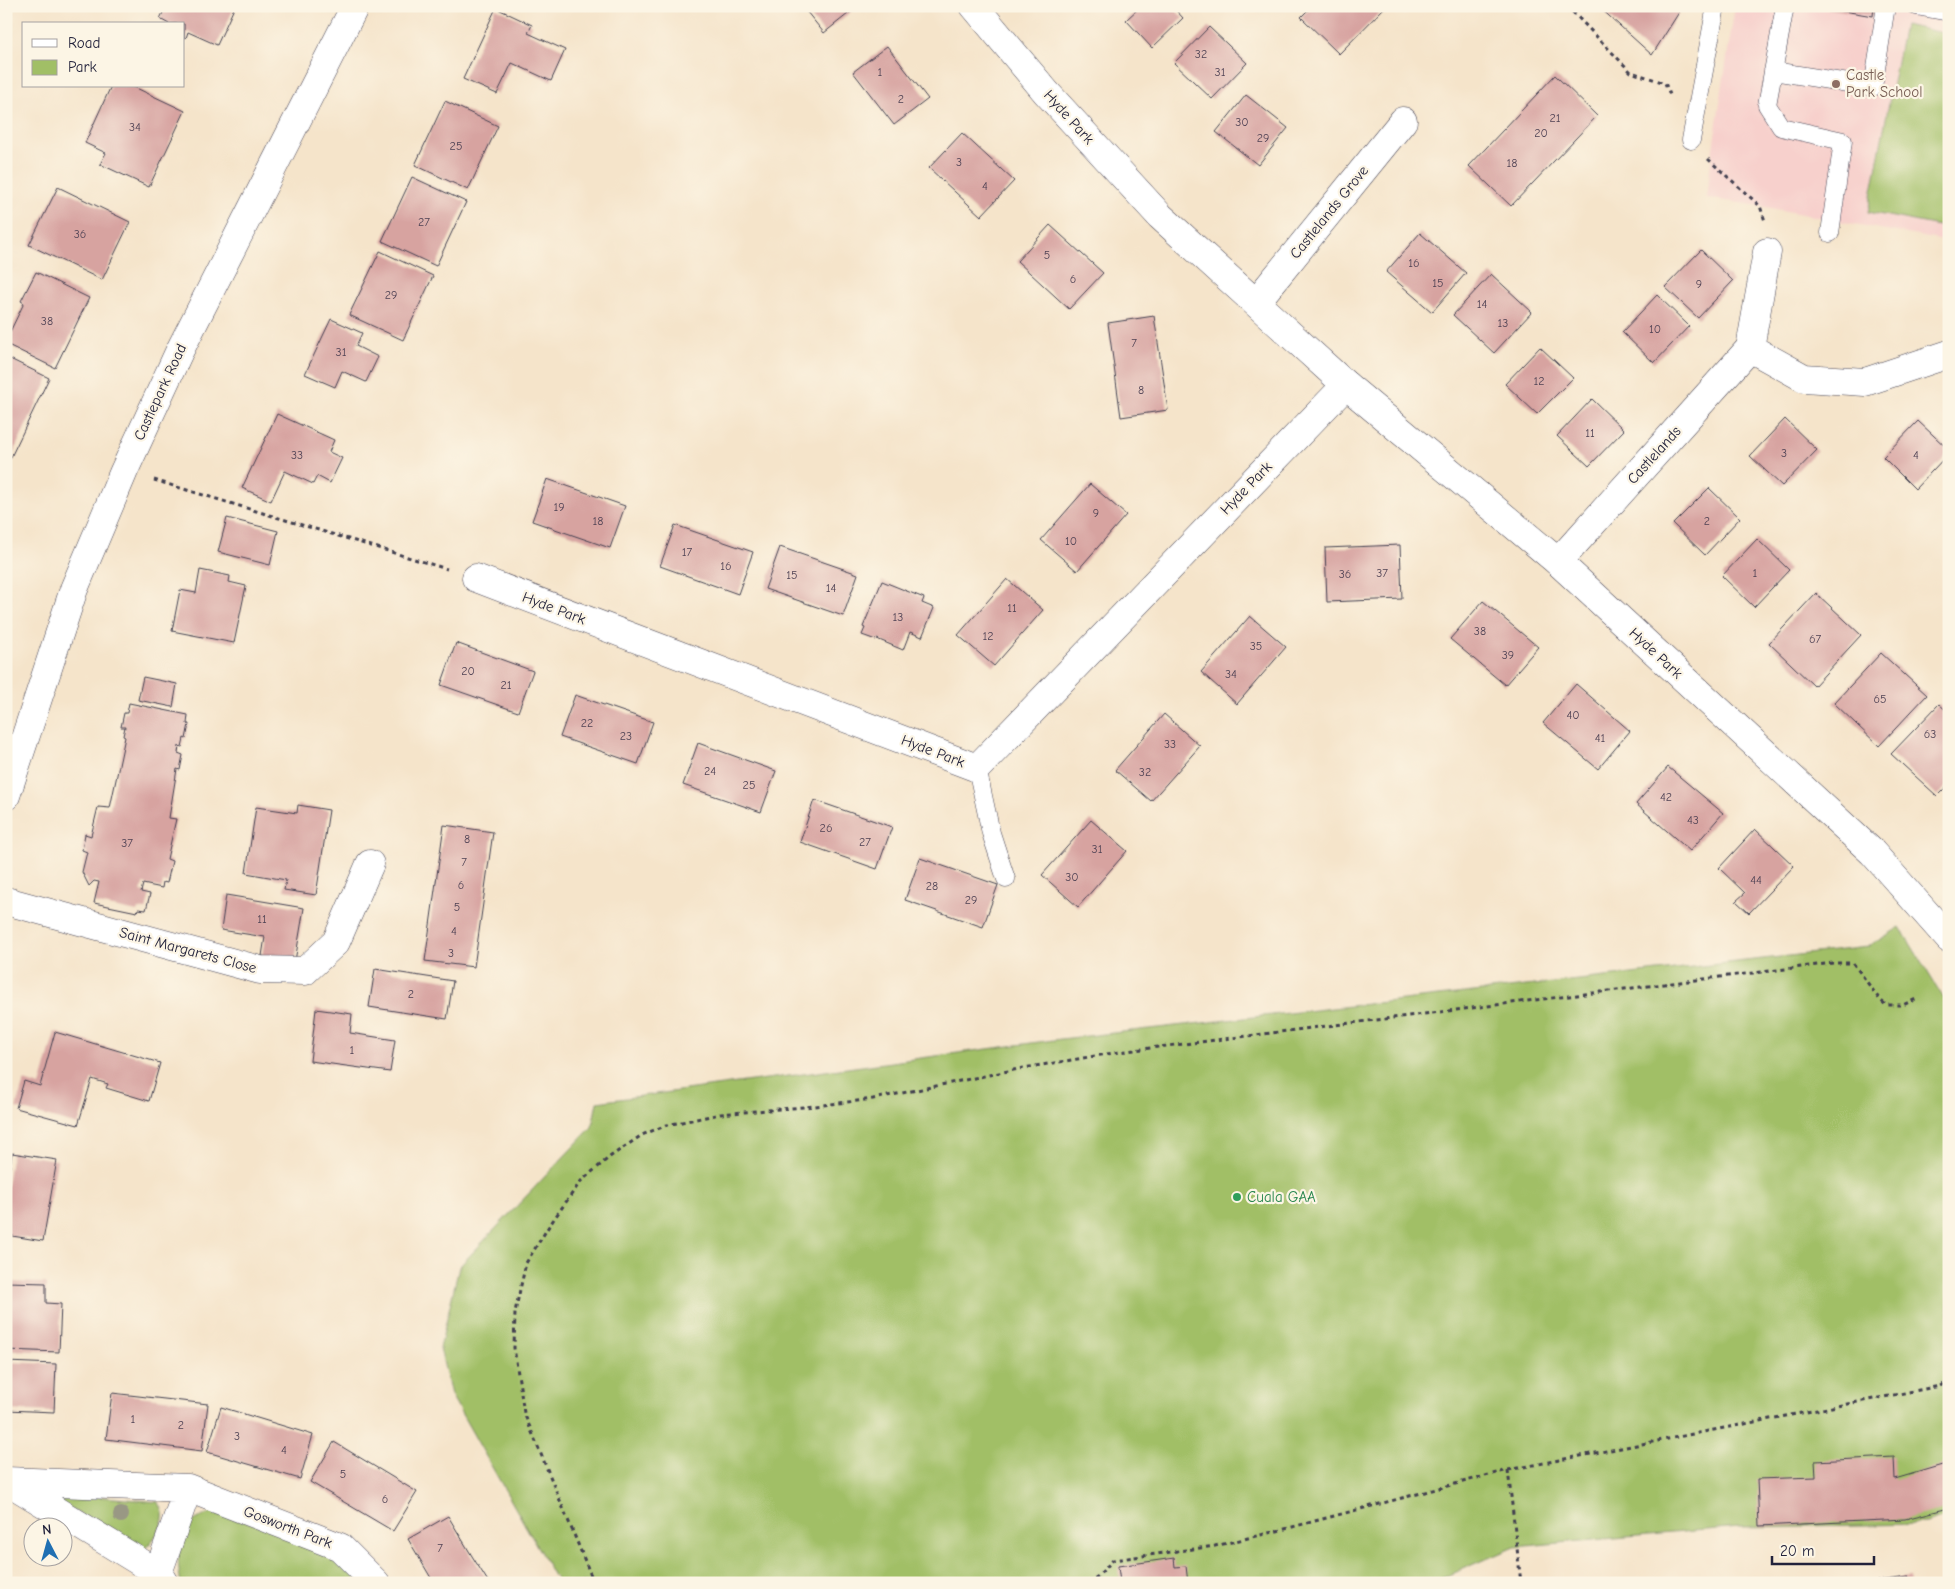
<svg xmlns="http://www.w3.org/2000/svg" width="1955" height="1589" font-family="'Comic Neue',sans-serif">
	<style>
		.built { fill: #f7d0cc }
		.green { fill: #a1bf66; stroke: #627050 }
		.building { fill: #d7a3a0 }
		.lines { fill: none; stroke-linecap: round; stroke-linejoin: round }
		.lane-casing { stroke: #423f50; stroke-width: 19 }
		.street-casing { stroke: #423f50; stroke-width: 29 }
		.secondary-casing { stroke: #423f50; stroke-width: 29 }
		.path { stroke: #423f50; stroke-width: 3; stroke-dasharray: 4 4; stroke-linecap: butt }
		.lane { stroke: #fff; stroke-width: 18 }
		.street { stroke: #fff; stroke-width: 28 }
		.secondary { stroke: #fff; stroke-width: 28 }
		.tree { fill: #999884 }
		.education-dot { fill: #8d6e63; stroke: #fcf5e5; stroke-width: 2 }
		.leisure-dot { fill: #2e9e5b; stroke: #fcf5e5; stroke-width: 2 }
		.labels { text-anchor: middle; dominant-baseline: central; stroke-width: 4.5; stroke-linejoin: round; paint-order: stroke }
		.number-label { font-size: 12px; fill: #4f4254 }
		.education-label { font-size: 15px; fill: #785e54; stroke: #fcf5e5; text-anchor: start }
		.street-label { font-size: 15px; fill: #22223b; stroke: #fcf5e5 }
		.leisure-label { font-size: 15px; fill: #27864d; stroke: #fcf5e5; text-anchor: start }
	</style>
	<rect width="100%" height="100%" fill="#fcf5e5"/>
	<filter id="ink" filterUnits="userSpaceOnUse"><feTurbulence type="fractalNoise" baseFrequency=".02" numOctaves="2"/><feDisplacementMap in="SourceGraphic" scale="10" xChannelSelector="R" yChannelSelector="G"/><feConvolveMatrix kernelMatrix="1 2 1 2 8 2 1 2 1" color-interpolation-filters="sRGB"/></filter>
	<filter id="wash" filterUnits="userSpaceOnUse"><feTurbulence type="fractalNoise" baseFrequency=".0096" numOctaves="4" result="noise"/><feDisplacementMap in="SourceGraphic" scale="20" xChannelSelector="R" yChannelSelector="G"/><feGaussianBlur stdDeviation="1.12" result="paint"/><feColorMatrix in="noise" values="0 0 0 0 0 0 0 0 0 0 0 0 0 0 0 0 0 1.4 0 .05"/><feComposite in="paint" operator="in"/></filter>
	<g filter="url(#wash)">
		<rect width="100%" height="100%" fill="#f5e4ca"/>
		<path class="built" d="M1735 6H1949V242L1760 206 1707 198 1711 161Z"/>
		<path class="green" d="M1904 25 1949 34V228L1868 212Z
			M1900 927 1949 1007V1517L1926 1524 1739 1527 1514 1547 1431 1583H558L451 1395 440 1348 459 1267 592 1127 597 1102 1061 1039 1868 947Z
			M40 1491 158 1502C172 1518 155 1540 142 1551Z
			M211 1512C250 1521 316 1542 347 1567 352 1571 355 1578 359 1583H181C177 1564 176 1541 190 1525 194 1519 205 1516 211 1512Z"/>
		<g id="blocks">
			<path class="building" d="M166 6H235L217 45 188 32 186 38 184 37V24H169L160 19Z
				M802 6H858L824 33Z
				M1141 6H1172L1183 18 1152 48 1126 20Z
				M1312 6H1386L1339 54 1301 17Z
				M1598 6H1683L1652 55Z
				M1814 6H1874L1873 16Z
				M496 8 532 25 528 33 565 50 551 81 512 63 497 94 463 79Z
				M1209 27 1247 63 1212 99 1174 63Z
				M887 46 928 99 894 125 853 72Z
				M1555 75 1597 116 1511 206 1469 166Z
				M111 86H132L185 111 149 187 100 164 106 153 85 143Z
				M1246 95 1288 128 1258 165 1216 132Z
				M445 101 498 126 468 190 415 165Z
				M962 133 1014 181 981 216 929 168Z
				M412 177 466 202 436 266 382 241Z
				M58 187 130 222 102 280 29 245Z
				M1050 225 1103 273 1069 309 1017 261Z
				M1420 233 1466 273 1432 312 1386 272Z
				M1701 250 1733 281 1698 318 1665 287Z
				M380 251 433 276 403 340 349 315Z
				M36 272 89 298 55 368 6 344V340L24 303 21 301Z
				M1491 274 1532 312 1494 353 1453 315Z
				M1657 295 1689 326 1654 363 1622 332Z
				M1154 316 1168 410 1121 417 1108 323Z
				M331 319 362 333 356 346 378 357 366 382 342 371 335 387 305 374Z
				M1540 347 1573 378 1537 414 1505 384Z
				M6 357 49 378 10 459 6 457Z
				M1592 399 1624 430 1589 466 1557 436Z
				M277 414 334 440 329 452 342 458 330 483 317 476 313 484 285 471 271 501 242 488Z
				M1785 419 1817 450 1782 486 1750 456Z
				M1918 421 1949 450V453L1915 489 1883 457Z
				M547 479 625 506 610 548 532 521Z
				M1090 484 1126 515 1077 571 1041 540Z
				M1709 488 1740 518 1705 555 1673 524Z
				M227 518 278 531 270 565 218 552Z
				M675 525 753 552 738 594 660 566Z
				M1757 539 1789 570 1754 607 1722 576Z
				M1400 545 1402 599 1327 602 1325 548Z
				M780 547 858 574 843 616 765 589Z
				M200 570 230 576 229 582 246 586 234 643 172 631 180 590 196 593Z
				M1007 579 1043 610 994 666 958 635Z
				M882 581 924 598 922 603 934 608 922 637 910 632 903 650 877 639 876 640 862 635 865 628 863 627Z
				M1816 593 1861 635 1814 686 1769 643Z
				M1483 601 1538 647 1505 685 1450 639Z
				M1250 616 1286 647 1237 704 1201 672Z
				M456 643 533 671 518 712 441 685Z
				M1881 653 1927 695 1879 746 1834 703Z
				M143 677 177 684 173 707 138 700Z
				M1576 684 1630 731 1598 769 1543 723Z
				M575 695 653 722 638 764 560 737Z
				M129 703 188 715 187 724H189L186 739 184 738 182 747 179 746 178 753 183 755 180 770 177 769 169 818 176 819 167 859 172 861 167 883 163 882 162 888 143 884 141 892 150 894 146 910 138 909 137 912 94 903 99 882 94 881 89 886 82 872 87 852 82 850 85 834 91 836 98 807 110 808 125 737 123 736 125 727H121L124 713H127Z
				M1939 704 1949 713V784L1937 796 1891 754Z
				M1164 714 1200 746 1151 801 1115 770Z
				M698 743 776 771 761 812 683 785Z
				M1668 767 1723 813 1690 851 1636 804Z
				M814 800 892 827 877 869 800 842Z
				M298 805 329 810 316 895 284 890 286 880 246 873 256 807 297 813Z
				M1091 820 1127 851 1078 907 1042 875Z
				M444 825 493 832 474 967 425 961Z
				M1755 829 1794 866 1749 913 1736 901 1745 893 1719 868Z
				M920 858 998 885 983 927 905 900Z
				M226 895 304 908 295 961 262 956 265 937 221 930Z
				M375 969 453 981 447 1019 369 1007Z
				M316 1009 352 1014 350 1033 395 1040 390 1072 310 1061Z
				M55 1032 160 1063 149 1101 106 1088 108 1084 92 1079 78 1125 16 1108 24 1081 40 1086Z
				M12 1153 57 1160 43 1241 6 1235V1191Z
				M6 1282 46 1283V1303L61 1304 59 1352 6 1350Z
				M6 1362 56 1364 54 1412 6 1410Z
				M112 1393 208 1404 202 1451 106 1439Z
				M221 1407 313 1435 300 1479 207 1452Z
				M334 1442 417 1492 393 1531 310 1482Z
				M1894 1457 1895 1479 1949 1463V1508L1905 1519 1759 1526 1757 1479 1816 1477 1815 1461Z
				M448 1516 472 1556 489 1583H434L408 1539Z
				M1174 1558 1175 1567 1186 1566 1188 1583H1120L1118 1566Z
				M1909 1577 1910 1583H1876V1581Z"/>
		</g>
	</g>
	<g filter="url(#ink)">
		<use href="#blocks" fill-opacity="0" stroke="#423f50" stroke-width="1"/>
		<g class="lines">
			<defs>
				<path id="lane" d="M1785 6 1767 105 1781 127 1843 141 1830 233
					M1916 6 1949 12
					M1773 71 1873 87 1886 6
					M1691 140 1716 6
					M977 768 991 833 1006 879"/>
				<path id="street" d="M1256 302 1403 121
					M1750 348 1767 252
					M1558 562 1750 348 1804 378 1865 382 1949 354
					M476 578 977 768 1346 385
					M6 901 260 970 305 971 336 942 370 864
					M6 1481 188 1488 340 1547 376 1583
					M9 1482 158 1573 164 1583
					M158 1573 188 1488"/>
				<path id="secondary" d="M974 6 1046 92 1160 216 1346 385 1558 562 1872 852 1949 939
					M6 796 74 589 124 471 179 352 355 6"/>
			</defs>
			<use href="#lane" class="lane-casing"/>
			<use href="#street" class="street-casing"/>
			<use href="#secondary" class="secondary-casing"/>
			<path class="path" d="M1567 6 1631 72 1665 83 1671 97
				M1708 159 1760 206 1765 221
				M154 480 447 569
				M1508 1470 1521 1583
				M594 1583 524 1413 514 1348 515 1312 526 1263 549 1226 581 1181 611 1156 642 1135 667 1125 720 1114 815 1106 873 1099 1018 1069 1119 1052 1833 963H1853L1880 1000 1886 1005H1903L1916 999
				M1088 1583 1098 1576 1113 1560 1215 1546 1281 1530 1508 1470 1940 1386 1949 1381"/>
			<use href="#lane" class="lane"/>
			<use href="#street" class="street"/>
			<use href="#secondary" class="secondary"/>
		</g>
		<circle class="tree" cx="121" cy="1515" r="8"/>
	</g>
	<circle class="education-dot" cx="1836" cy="84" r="5"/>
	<circle class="leisure-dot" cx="1237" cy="1197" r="5"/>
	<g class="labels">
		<g class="number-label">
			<text x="1201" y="54">32</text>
			<text x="880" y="72">1</text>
			<text x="1220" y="72">31</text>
			<text x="901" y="99">2</text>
			<text x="1555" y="118">21</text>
			<text x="1242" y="122">30</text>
			<text x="135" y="127">34</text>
			<text x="1541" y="133">20</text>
			<text x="1263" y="138">29</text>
			<text x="456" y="146">25</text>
			<text x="959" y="162">3</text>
			<text x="1512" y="163">18</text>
			<text x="985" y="186">4</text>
			<text x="424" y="222">27</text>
			<text x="80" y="234">36</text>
			<text x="1047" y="255">5</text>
			<text x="1414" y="263">16</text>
			<text x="1073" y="279">6</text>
			<text x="1438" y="283">15</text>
			<text x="1699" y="284">9</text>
			<text x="391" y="295">29</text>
			<text x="1482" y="304">14</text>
			<text x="47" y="321">38</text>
			<text x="1503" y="323">13</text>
			<text x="1655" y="329">10</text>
			<text x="1134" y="343">7</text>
			<text x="341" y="352">31</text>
			<text x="1539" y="381">12</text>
			<text x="1141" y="390">8</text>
			<text x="1590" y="433">11</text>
			<text x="1784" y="453">3</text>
			<text x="297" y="455">33</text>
			<text x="1916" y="455">4</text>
			<text x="559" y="507">19</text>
			<text x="1096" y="513">9</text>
			<text x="598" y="521">18</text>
			<text x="1707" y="521">2</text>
			<text x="1071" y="541">10</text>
			<text x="687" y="552">17</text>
			<text x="726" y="566">16</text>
			<text x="1382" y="573">37</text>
			<text x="1755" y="573">1</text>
			<text x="1345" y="574">36</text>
			<text x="792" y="575">15</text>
			<text x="831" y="588">14</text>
			<text x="1012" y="608">11</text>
			<text x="898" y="617">13</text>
			<text x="1480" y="631">38</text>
			<text x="988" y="636">12</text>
			<text x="1815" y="639">67</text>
			<text x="1256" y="646">35</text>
			<text x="1508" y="655">39</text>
			<text x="468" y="671">20</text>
			<text x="1231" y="674">34</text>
			<text x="506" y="685">21</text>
			<text x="1880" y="699">65</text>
			<text x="1573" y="715">40</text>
			<text x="587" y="723">22</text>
			<text x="1930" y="734">63</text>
			<text x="626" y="736">23</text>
			<text x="1600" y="738">41</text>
			<text x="1170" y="744">33</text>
			<text x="710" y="771">24</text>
			<text x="1145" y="772">32</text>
			<text x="749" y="785">25</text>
			<text x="1666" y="797">42</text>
			<text x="1693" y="820">43</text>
			<text x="826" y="828">26</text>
			<text x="467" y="839">8</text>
			<text x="865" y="842">27</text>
			<text x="127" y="843">37</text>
			<text x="1097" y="849">31</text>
			<text x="464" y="862">7</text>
			<text x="1072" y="877">30</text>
			<text x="1756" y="880">44</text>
			<text x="461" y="885">6</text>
			<text x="932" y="886">28</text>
			<text x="971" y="900">29</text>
			<text x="457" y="907">5</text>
			<text x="262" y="919">11</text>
			<text x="454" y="931">4</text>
			<text x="451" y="953">3</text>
			<text x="411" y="994">2</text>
			<text x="352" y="1050">1</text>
			<text x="133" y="1419">1</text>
			<text x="181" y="1425">2</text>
			<text x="237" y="1436">3</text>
			<text x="284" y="1450">4</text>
			<text x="343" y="1474">5</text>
			<text x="385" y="1499">6</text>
			<text x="440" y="1548">7</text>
		</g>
		<g class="education-label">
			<text x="1846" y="75">Castle<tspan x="1846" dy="17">Park School</tspan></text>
		</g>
		<g class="street-label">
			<text transform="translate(1069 117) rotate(48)">Hyde Park</text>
			<text transform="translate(1329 212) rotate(-51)">Castlelands Grove</text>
			<text transform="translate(160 392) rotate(-65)">Castlepark Road</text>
			<text transform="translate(1654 455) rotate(-48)">Castlelands</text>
			<text transform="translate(1246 488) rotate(-46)">Hyde Park</text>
			<text transform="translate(554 608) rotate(21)">Hyde Park</text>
			<text transform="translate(1656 653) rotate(43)">Hyde Park</text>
			<text transform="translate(933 751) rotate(21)">Hyde Park</text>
			<text transform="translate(188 950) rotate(15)">Saint Margarets Close</text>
			<text transform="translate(288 1527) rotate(21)">Gosworth Park</text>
		</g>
		<g class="leisure-label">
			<text x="1247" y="1197">Cuala GAA</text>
		</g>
	</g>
	<rect width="1955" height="1589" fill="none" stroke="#fcf5e5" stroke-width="25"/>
	<rect x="22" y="22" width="162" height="65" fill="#fcf5e5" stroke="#a5a1a1"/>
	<rect x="32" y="39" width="25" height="8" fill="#ffffff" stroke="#a5a1a1"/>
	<text x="68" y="48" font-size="15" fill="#22223b">Road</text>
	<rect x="32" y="60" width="25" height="15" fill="#a1bf66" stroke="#a5a1a1"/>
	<text x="68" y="72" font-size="15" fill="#22223b">Park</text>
	<g transform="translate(48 1542) rotate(354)"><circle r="24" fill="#fcf5e5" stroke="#a5a1a1"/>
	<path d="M0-4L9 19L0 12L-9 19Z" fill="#1f6fb2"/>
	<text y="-8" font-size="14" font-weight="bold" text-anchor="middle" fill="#22223b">N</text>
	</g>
	<path d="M1772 1556v8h102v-8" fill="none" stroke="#22223b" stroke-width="2.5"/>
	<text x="1780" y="1556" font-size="15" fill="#22223b" stroke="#fcf5e5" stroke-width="4" paint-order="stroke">20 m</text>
</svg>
